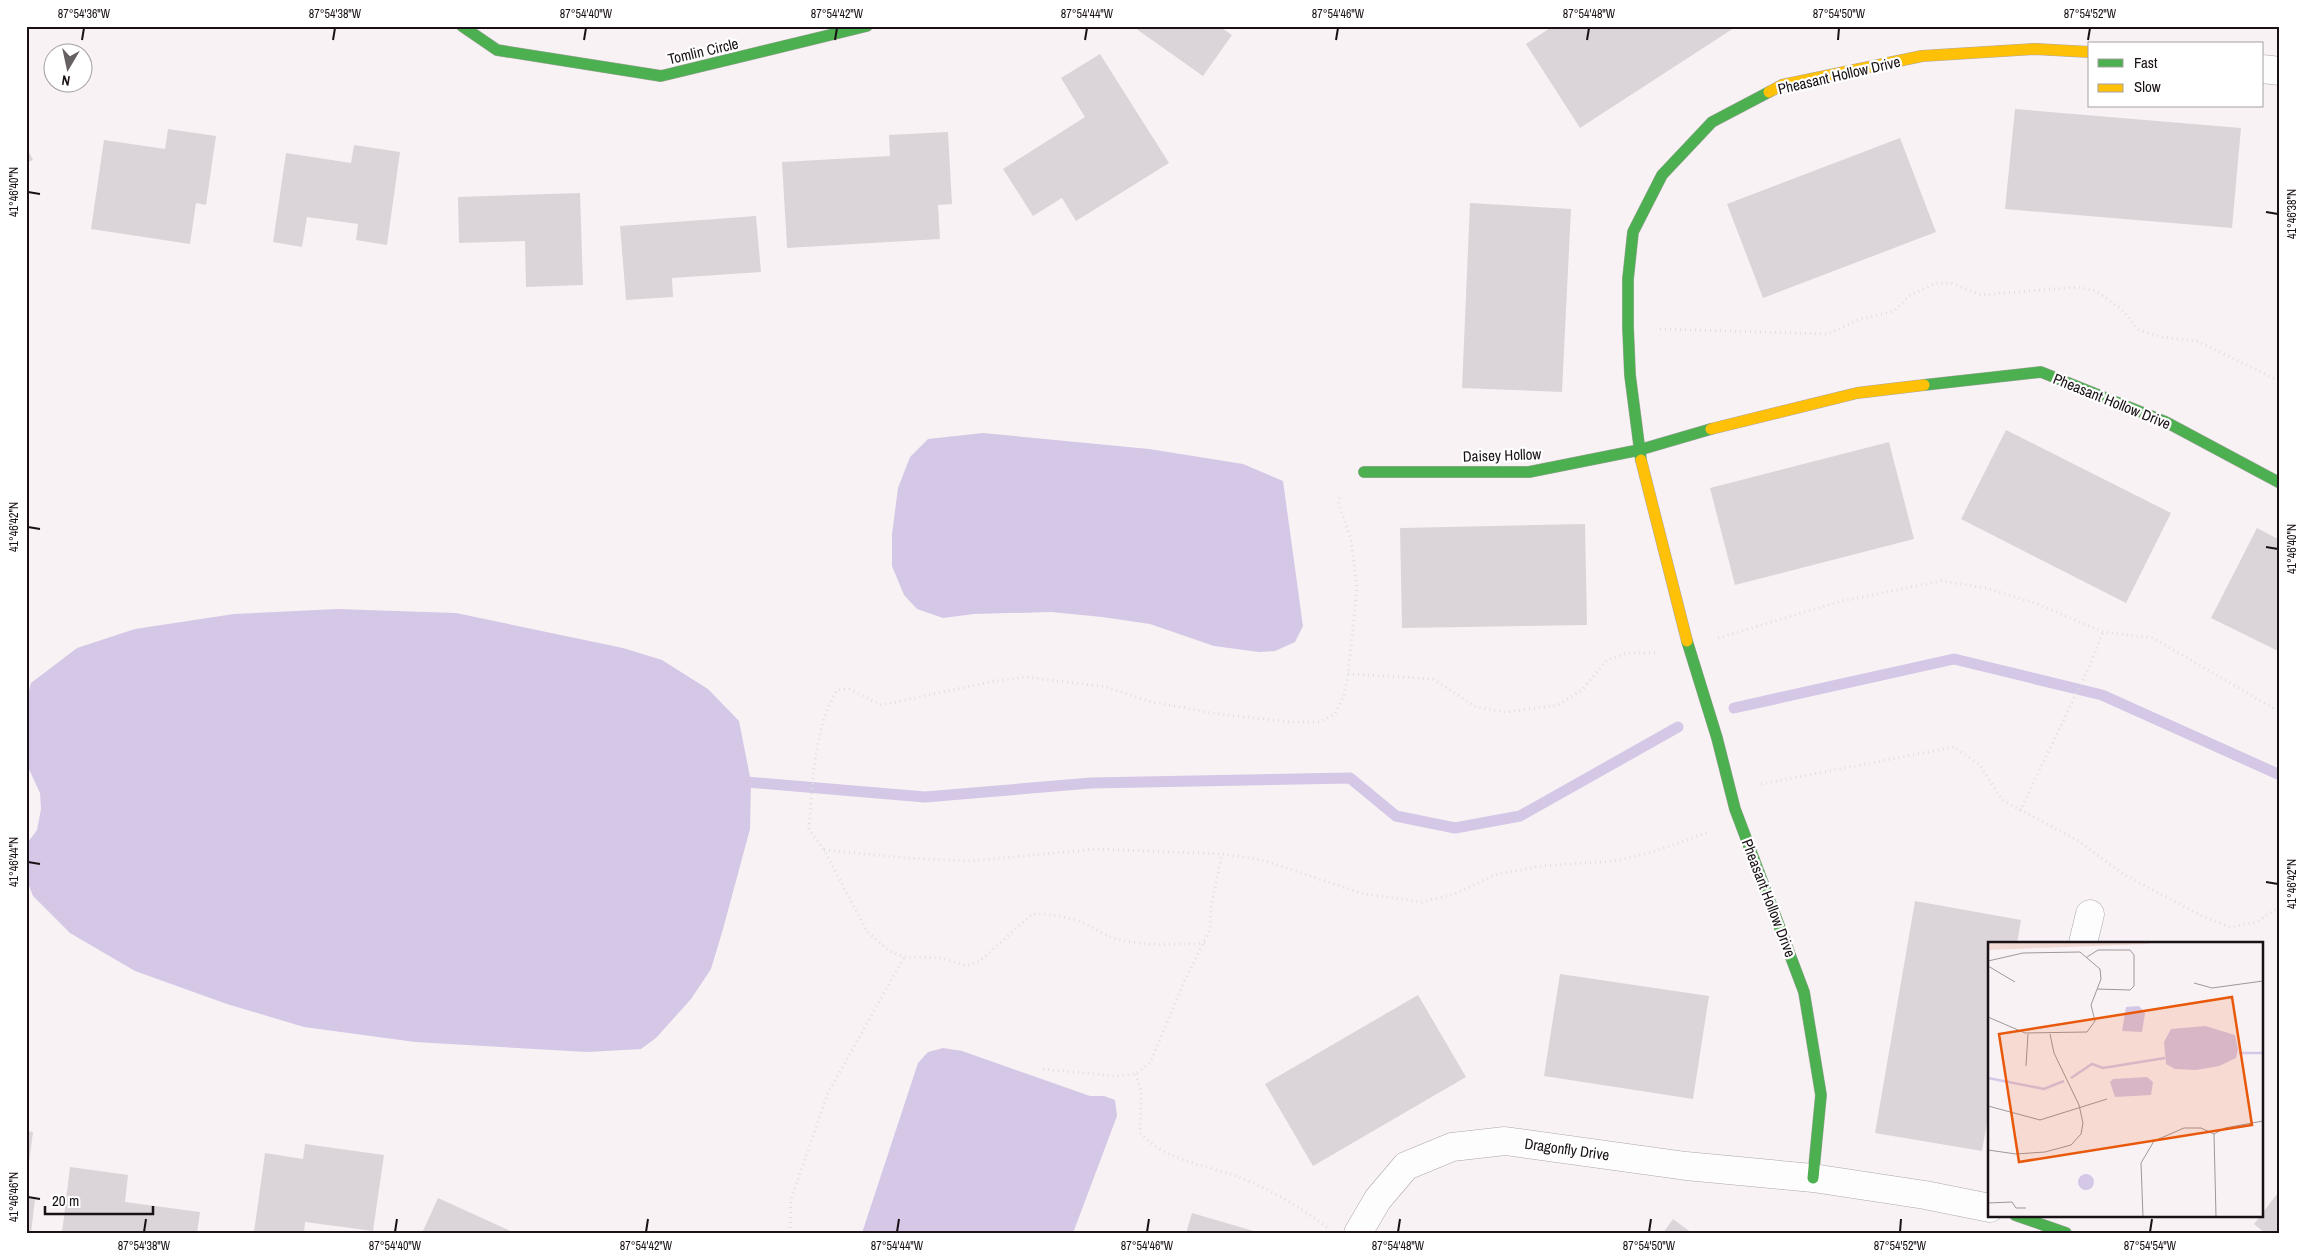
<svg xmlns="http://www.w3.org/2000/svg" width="2306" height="1259" font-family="'Archivo Narrow',sans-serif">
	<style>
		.water { fill: #d5c7e6 }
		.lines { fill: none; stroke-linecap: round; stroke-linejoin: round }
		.stream { stroke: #d5c7e6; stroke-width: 11 }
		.building { fill: #dbd5d9 }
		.street-casing { stroke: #ada6a9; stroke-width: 29 }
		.fast-casing { stroke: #ada6a9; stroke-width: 12 }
		.slow-casing { stroke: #ada6a9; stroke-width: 12 }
		.path { stroke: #e1dee0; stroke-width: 3; stroke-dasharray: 1 4; stroke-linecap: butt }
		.street { stroke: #fefdfe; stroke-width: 28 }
		.fast { stroke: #4caf50; stroke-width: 11 }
		.slow { stroke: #ffc107; stroke-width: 11 }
		.ticks { fill: none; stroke: #191115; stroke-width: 2 }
		.labels { text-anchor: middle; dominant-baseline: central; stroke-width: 4.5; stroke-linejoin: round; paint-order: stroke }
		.street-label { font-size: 15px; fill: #191115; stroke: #fff }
		.inset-river { fill: none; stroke: #d5c7e6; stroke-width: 2.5 }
		.inset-road { fill: none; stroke: #9f989b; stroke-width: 1 }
		.view { fill: #e8590c; fill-opacity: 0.15; stroke: #e8590c; stroke-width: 2.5 }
		.inset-edge { fill: none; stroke: #191115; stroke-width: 2.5 }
		.neatline { fill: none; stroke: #191115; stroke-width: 2 }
		.ticks-label { font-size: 12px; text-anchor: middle; fill: #191115 }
	</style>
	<rect width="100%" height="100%" fill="#f9f2f5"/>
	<path class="water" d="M983 433 1149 449 1243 464 1283 481 1303 626 1295 642 1275 651 1259 652 1214 646 1150 624 1102 617 1051 612 974 614 943 618 917 609 904 595 892 566V534L898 488 910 457 928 439Z
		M337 609 456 613 623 648 662 660 708 689 739 721 751 782 750 829 723 929 711 969 691 999 656 1038 641 1049 587 1052 415 1042 304 1027 227 1004 135 971 70 933 33 896 26 878V845L37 830 41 809 40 793 26 763V702L31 683 77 648 135 629 234 614Z
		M943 1048 962 1051 1090 1096H1104L1115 1100 1117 1116 1073 1233H862L918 1063 928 1052Z"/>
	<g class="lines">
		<path class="stream" d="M1734 708 1954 659 2102 695 2280 775
			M735 781 925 797 1091 783 1350 778 1396 816 1455 828 1520 816 1678 727"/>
	</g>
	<path class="building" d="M1136 26H1225L1223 29 1232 35 1203 76 1135 28Z
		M1553 26H1737L1580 128 1526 44Z
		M1100 54 1169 163 1076 221 1062 198 1033 216 1003 169 1085 117 1061 78Z
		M2015 109 2241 128 2232 228 2005 209Z
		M168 129 216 136 206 205 196 203 190 244 91 229 104 140 165 149Z
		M948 132 952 204 938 205 940 239 787 248 782 162 890 156 889 135Z
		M1900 138 1936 232 1763 298 1727 204Z
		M354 145 400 152 387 245 356 240 358 224 307 217 302 247 273 242 286 153 351 163Z
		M26 146 33 160 26 163Z
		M580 193 583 285 526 287 525 241 459 243 458 197Z
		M1470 203 1571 209 1562 392 1462 388Z
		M756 216 761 272 672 278 673 297 626 300 620 226Z
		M2006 430 2171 513 2126 603 1961 519Z
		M1889 442 1914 539 1735 585 1710 488Z
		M1585 524 1587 625 1402 628 1400 528Z
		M2257 528 2280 540V652L2211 618Z
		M1915 901 2021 920 2017 943H1990V1106L1982 1151 1875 1133Z
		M1560 974 1709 996 1693 1099 1544 1076Z
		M1418 995 1466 1077 1313 1166 1265 1084Z
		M26 1131 33 1132 27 1178H26Z
		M305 1144 384 1155 373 1231 305 1222 304 1233 254 1232 265 1153 303 1159Z
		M70 1167 128 1175 125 1202 200 1212 197 1233H62Z
		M2280 1190V1233H2265L2254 1224Z
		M26 1198 35 1199 31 1233H26Z
		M438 1198 515 1233H422Z
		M1192 1213 1257 1232V1233H1186Z
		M1673 1219 1692 1233H1663Z"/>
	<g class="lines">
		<defs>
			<path id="street" d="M2262 69 2280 71
				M2083 943 2090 914
				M1358 1233 1378 1199 1406 1166 1452 1147 1505 1141 1686 1166 1813 1178 1925 1195 1990 1208"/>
			<path id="fast" d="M462 26 497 50 661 76 867 26
				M1924 385 2041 372 2166 422 2280 483
				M1641 460 1630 375 1628 327V279L1633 232 1662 175 1712 122 1769 92
				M1364 472H1529L1639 450 1711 429
				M1687 641 1717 738 1735 809 1804 992 1821 1095 1813 1178
				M2015 1215 2066 1233"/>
			<path id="slow" d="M1769 92 1782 85 1922 56 2035 49 2090 52
				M1711 429 1857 393 1924 385
				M1641 460 1687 641"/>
		</defs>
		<use href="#street" class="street-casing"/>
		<use href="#fast" class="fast-casing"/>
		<use href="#slow" class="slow-casing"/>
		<path class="path" d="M1660 329 1828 334 1860 319 1894 311 1909 296 1936 283H1951L1981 295 2077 287 2096 291 2121 309 2139 330 2162 337 2197 341 2280 381
			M1718 638 1842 601 1941 581 1986 588 2035 603 2103 632 2153 638 2280 712
			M1348 674 1433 679 1476 707 1506 712 1558 705 1582 690 1607 660 1627 653H1657
			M1761 784 1954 747 1980 765 2002 800 2077 840 2123 874 2204 917 2230 927 2257 922 2280 906
			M2020 811 2090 665 2103 632
			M824 850 906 858 970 861 1097 849 1222 854 1262 860 1364 894 1422 902 1455 894 1497 874 1542 866 1615 861 1653 852 1709 832
			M1205 943C1173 944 1148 947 1116 939 1105 936 1096 928 1085 924 1068 916 1050 914 1032 914L980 961 966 966 943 958 904 957 889 951 867 931 824 850 809 829C813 783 813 731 837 690L849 689 882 705 995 681 1026 677 1107 687 1148 701 1211 713 1290 722H1319L1335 714 1344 696 1348 674 1357 589 1351 539 1338 501 1341 495
			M1043 1069 1115 1076 1136 1074 1150 1063 1183 984 1210 930 1211 906 1222 854
			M1136 1074 1141 1091 1140 1133C1165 1161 1207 1165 1241 1178 1272 1190 1301 1208 1328 1228
			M790 1233 791 1200 827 1095 904 957"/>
		<use href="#street" class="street"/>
		<use href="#fast" class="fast"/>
		<use href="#slow" class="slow"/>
	</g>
	<path class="ticks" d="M82 40 84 28M333 40 335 28M584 40 586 28M835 40 837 28M1085 40 1087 28M1336 40 1338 28M1587 40 1589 28M1838 40 1839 28M2088 40 2090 28M28 192 40 194M2266 212 2278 214M28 527 40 529M2266 547 2278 549M28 862 40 864M2266 882 2278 884M28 1197 40 1199M144 1232 146 1219M395 1232 397 1219M646 1232 648 1219M897 1232 899 1219M1147 1232 1149 1219M1398 1232 1400 1219M1649 1232 1651 1219M1900 1232 1901 1219M2150 1232 2152 1219"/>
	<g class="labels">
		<g class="street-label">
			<text transform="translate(703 51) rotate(-13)">Tomlin Circle</text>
			<text transform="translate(1839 75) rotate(-13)">Pheasant Hollow Drive</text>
			<text transform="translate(2112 401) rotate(22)">Pheasant Hollow Drive</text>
			<text transform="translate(1502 455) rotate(-2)">Daisey Hollow</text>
			<text transform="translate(1769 898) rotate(69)">Pheasant Hollow Drive</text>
			<text transform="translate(1567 1149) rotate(8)">Dragonfly Drive</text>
		</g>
	</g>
	<g transform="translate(1988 942)">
		<rect width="275" height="275" fill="#f9f2f5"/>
		<path d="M0 0H161V2L0 8Z" fill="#f2d9d3"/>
		<path d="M151 64 157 71 154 90 134 89 138 65ZM217 84 247 93 250 107 248 116 231 124 208 128 187 127 178 122 176 100 183 87ZM159 135 165 140 163 153 127 155 122 140 125 137ZM90 240a8 8 0 1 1 16 0a8 8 0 1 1-16 0Z" fill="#d5c7e6"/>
		<path class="inset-river" d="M251 111H275M0 136 56 147 76 139M83 136 104 122 115 126 177 116"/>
		<path class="inset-road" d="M99 15 110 8H142L146 13V44L142 48 109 47M0 19 35 11 92 10 112 27 113 37 103 63 107 79 99 90 37 91 0 75M0 24 27 40M206 41 224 46 275 39M38 124 40 92M0 164 52 178 119 157M226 192 228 275M0 208 28 212 57 210 83 203 93 192 95 181 91 163 66 111 62 92M0 261 24 260 28 266H38M155 275 153 221 166 199 196 186H213L226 192 237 186 275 179"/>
		<path class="view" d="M244 55 264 183 31 220 11 92Z"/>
		<rect width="275" height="275" class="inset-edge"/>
	</g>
	<rect width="2306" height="1259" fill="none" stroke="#ffffff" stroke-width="55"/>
	<rect x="2088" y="42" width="175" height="65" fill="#ffffff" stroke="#a3a0a1"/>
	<rect x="2098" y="59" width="25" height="8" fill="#4caf50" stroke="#a3a0a1"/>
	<text x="2134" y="68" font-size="15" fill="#191115">Fast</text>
	<rect x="2098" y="84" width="25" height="8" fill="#ffc107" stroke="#a3a0a1"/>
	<text x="2134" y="92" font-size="15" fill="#191115">Slow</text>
	<g transform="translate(68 68) rotate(189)"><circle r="24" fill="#ffffff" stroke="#a3a0a1"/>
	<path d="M0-4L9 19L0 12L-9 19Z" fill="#676063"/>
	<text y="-8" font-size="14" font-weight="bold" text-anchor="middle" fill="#191115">N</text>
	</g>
	<path d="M45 1206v8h108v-8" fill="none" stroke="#191115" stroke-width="2.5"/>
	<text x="52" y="1206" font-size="15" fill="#191115" stroke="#ffffff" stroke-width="4" paint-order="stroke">20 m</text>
	<rect x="28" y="28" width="2250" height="1204" class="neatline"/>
	<g class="ticks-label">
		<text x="84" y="18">87°54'36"W</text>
		<text x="335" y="18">87°54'38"W</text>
		<text x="586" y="18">87°54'40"W</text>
		<text x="837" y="18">87°54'42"W</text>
		<text x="1087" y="18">87°54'44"W</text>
		<text x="1338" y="18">87°54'46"W</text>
		<text x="1589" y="18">87°54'48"W</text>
		<text x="1839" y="18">87°54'50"W</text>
		<text x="2090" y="18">87°54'52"W</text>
		<text transform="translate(14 192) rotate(-90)" y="4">41°46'40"N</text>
		<text transform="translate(2292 214) rotate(-90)" y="4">41°46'38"N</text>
		<text transform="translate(14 527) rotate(-90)" y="4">41°46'42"N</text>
		<text transform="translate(2292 549) rotate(-90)" y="4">41°46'40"N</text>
		<text transform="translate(14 862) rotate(-90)" y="4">41°46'44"N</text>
		<text transform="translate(2292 884) rotate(-90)" y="4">41°46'42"N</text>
		<text transform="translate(14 1197) rotate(-90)" y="4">41°46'46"N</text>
		<text x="144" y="1250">87°54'38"W</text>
		<text x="395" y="1250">87°54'40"W</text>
		<text x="646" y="1250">87°54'42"W</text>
		<text x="897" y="1250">87°54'44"W</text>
		<text x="1147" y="1250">87°54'46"W</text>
		<text x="1398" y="1250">87°54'48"W</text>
		<text x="1649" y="1250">87°54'50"W</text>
		<text x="1900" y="1250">87°54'52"W</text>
		<text x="2150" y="1250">87°54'54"W</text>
	</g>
</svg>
